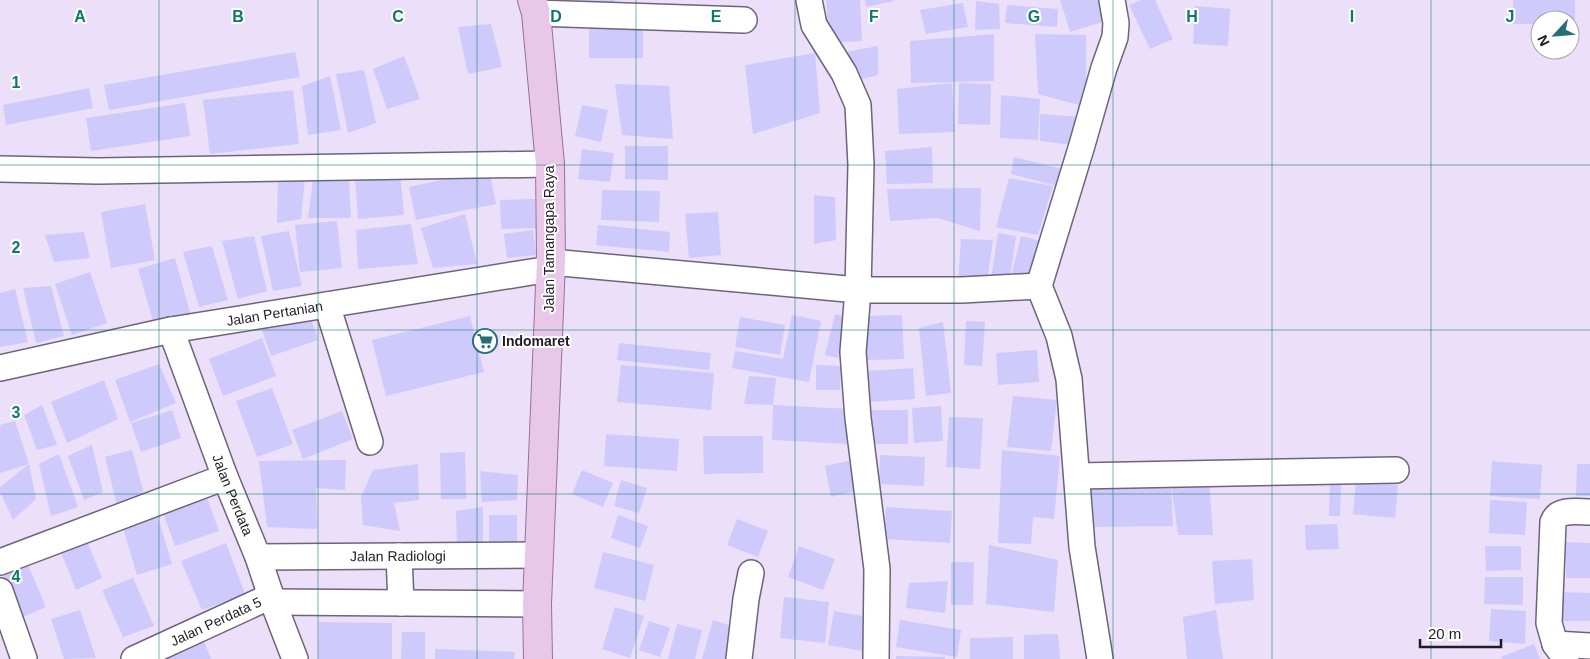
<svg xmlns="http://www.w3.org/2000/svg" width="1590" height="659" font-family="Arial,sans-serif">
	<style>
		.building { fill: #cecafc }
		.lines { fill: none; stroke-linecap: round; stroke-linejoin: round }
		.street-casing { stroke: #6f637a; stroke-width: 28 }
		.primary-casing { stroke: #98729a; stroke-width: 30 }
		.street { stroke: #fff; stroke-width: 25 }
		.primary { stroke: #e8c7e8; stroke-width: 28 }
		.grid { fill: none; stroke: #0f766e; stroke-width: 1; stroke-opacity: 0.55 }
		.labels { text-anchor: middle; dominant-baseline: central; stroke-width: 4; stroke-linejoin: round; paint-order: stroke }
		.street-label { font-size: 14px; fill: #201b24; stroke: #fff }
		.poi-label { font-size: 14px; font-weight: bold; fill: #201b24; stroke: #fff; text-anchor: start }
		.grid-label { font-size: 16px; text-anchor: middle; font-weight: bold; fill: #0f766e; stroke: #fff; stroke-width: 4; stroke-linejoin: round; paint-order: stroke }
	</style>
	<rect width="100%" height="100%" fill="#ecdffa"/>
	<path class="building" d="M562 0H615V9L564 11Z
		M826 0H860L862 41 829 43Z
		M865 0H894V1L866 7Z
		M1060 0H1109L1115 18 1070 32Z
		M1141 0H1155L1173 39 1150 49 1129 5Z
		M1513 0H1575V24H1570V20H1540V24H1513Z
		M976 1 999 4 1000 29 975 30Z
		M963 3 968 27 926 34 920 10Z
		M1007 5 1058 9 1057 27 1005 23Z
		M1195 6 1230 9 1228 46 1193 44Z
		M589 19H643V58H589Z
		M491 24 502 67 468 74 458 27Z
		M994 34V81L911 83 910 41Z
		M1035 34 1086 35V107L1038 94Z
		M878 46V75L851 82 846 52Z
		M295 52 300 77 109 110 104 85Z
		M815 53 820 113 753 134 745 65Z
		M404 56 420 99 387 109 373 69Z
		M364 70 376 123 348 133 336 74Z
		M330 76 341 130 308 135 302 86Z
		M952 83 955 132 899 134 897 89Z
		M959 83 991 84 990 125 958 124Z
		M615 84 669 86 673 139 622 135Z
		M89 88 93 108 6 125 3 105Z
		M293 90 299 144 210 154 203 100Z
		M1001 95 1040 99 1038 140 1000 138Z
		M185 103 190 136 91 151 86 118Z
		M582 105 608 110 601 142 575 136Z
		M1040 114 1082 117 1081 146 1040 141Z
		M625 146H668V180L625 179Z
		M932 147 933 183 887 184 885 151Z
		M582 149 614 153 610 182 578 179Z
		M1014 157 1066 170 1061 187 1011 174Z
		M489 170 496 204 416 220 409 187Z
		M400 174 404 215 358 219 355 179Z
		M278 176 305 177 301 219 277 223Z
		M1009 178 1053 186 1038 235 996 227Z
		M313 179H349L351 218H308Z
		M981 188 980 231 938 218 890 221 887 189Z
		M602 190 660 191 659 222 601 220Z
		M814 195 835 197 836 240 814 244Z
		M535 199 536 228 501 229 500 200Z
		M145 204 155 260 111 268 101 212Z
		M718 212 721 255 689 258 685 214Z
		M465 214 477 264 433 268 421 228Z
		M337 221 342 268 300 272 295 225Z
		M411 224 418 264 358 269 356 230Z
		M598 225 670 232 669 252 596 245Z
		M533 230 536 255 507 258 504 234Z
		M289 231 302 286 273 291 261 236Z
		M84 232 90 258 54 262 45 235Z
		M998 233 1016 236 1009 282 991 279Z
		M254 236 267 291 238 299 222 241Z
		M1021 236 1045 242 1036 278 1012 273Z
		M961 239 993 240 987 281 958 283Z
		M212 246 228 300 199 307 183 252Z
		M175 258 192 320 156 331 138 269Z
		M90 272 107 323 72 335 55 284Z
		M51 286 64 336 36 343 23 288Z
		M15 289 28 342 0 347V293Z
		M309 314 318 340 271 356 260 324Z
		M835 314 848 317 838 358 825 355Z
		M792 315 821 321 809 382 732 368 735 351 783 359Z
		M902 315 904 359 867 360 866 316Z
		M470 316 484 372 386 396 372 340Z
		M740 317 785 325 780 355 735 347Z
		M966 321 985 322 982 366 964 365Z
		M943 322 951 393 926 396 919 328Z
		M262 338 276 376 223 396 209 359Z
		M619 343 711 353 709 370 617 360Z
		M1037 350 1039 382 998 385 996 353Z
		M159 364 176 403 130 422 115 380Z
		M621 365 714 373 711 410 617 402Z
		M816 365 841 366 840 390H816Z
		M913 368 915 399 871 402 868 371Z
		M749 376 776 378 773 405 744 404Z
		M104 380 118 419 67 443 51 402Z
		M272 388 293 444 257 457 236 401Z
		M1013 396 1057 400 1051 451 1007 447Z
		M42 405 57 445 37 450 24 415Z
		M773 405 850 409 848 444 772 440Z
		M941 406 943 441 914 443 912 408Z
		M172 410 181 438 141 452 131 423Z
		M871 410H908V444H871Z
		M342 411 353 439 303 459 292 430Z
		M949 417 983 418 980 469 946 467Z
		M15 421 29 464 36 499 13 520 0 492V487L29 464 0 473V425Z
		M606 434 679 439 677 471 604 466Z
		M703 436H763V473L704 474Z
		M92 445 103 492 84 500 68 456Z
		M132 450 145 497 117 505 105 457Z
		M1002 450 1060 456 1054 519 1033 517 1031 544 998 543Z
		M465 452 466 499H441L440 453Z
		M59 454 78 507 51 516 39 464Z
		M880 455 925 457 924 486 879 484Z
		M346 460 345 490 316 488 317 529 267 527 259 461Z
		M849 461 856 491 831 497 825 466Z
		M1492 461 1542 465 1540 499 1490 496Z
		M418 464 419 500 394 503 400 531 363 525 361 497 373 470Z
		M1577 464H1590V496H1576Z
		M582 470 613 483 603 507 572 494Z
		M480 471 518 475 517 500 482 502Z
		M621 480 647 488 639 513 614 506Z
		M1091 480 1209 481 1213 535H1178L1171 483 1173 526 1094 527Z
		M1356 481 1398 485 1395 518 1353 514Z
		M1330 482H1341L1340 516H1329Z
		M207 498 219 531 175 546 163 513Z
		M1490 500 1527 502 1525 535 1489 533Z
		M483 507V548L457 549 456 511Z
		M886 507 952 511 950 543 885 539Z
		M156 511 172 564 137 575 121 521Z
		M489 515H517V545H489Z
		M618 515 648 526 640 548 611 538Z
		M737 519 768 531 758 557 727 545Z
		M1337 524 1339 549 1306 550 1305 525Z
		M87 541 102 578 76 590 60 550Z
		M1566 542 1590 543V578H1566Z
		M226 543 245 594 202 610 181 561Z
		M989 545 1058 560 1054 612 986 604Z
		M799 546 835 559 823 590 788 577Z
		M1485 546H1521V570L1486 571Z
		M603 552 654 565 645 601 594 588Z
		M1252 559 1254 600 1215 604 1212 561Z
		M951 562H974L973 605H951Z
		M28 565 46 607 20 618 2 572Z
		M1485 577H1523V605L1484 604Z
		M133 578 154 626 123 637 102 590Z
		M948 581 945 613 906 608 909 583Z
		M1563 592 1590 593V621H1563Z
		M784 597 829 602 825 643 780 638Z
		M615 607 644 616 630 658 602 649Z
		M1491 609 1526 611 1525 644 1489 641Z
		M80 610 96 658 64 659 51 619Z
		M1216 610 1223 659H1187L1183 617Z
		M834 611 868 617 862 651 828 645Z
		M713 620 741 629 732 659H702Z
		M900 620 961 630 957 657 896 647Z
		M649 621 670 628 660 657 639 650Z
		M319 622 392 623V659H318Z
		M677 624 702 630 695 659H668Z
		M402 632H425V659H401Z
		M1058 634 1060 659H1024V635Z
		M1013 637V659H970V638Z
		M204 641 211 659H158Z
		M1534 644 1540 659H1502L1501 657Z
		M435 649 515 652 514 659H435Z
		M896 656 945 657V659H896Z"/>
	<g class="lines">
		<defs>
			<g id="street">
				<path d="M809 0 814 25 844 73 858 105 861 165 858 290 853 352 858 418 877 569 876 659"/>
				<path d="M536 13 744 20"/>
				<path d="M0 169 98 171 550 164"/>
				<path d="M551 262 858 290H962L1039 286"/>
				<path d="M327 305 370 442"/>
				<path id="s1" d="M171 330 225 477 258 557 273 602 295 659"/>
				<path id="s2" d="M0 368 171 330 550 269"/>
				<path d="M1077 476 1396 470"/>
				<path d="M399 556 401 603"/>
				<path id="s3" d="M258 557 539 555"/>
				<path d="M0 562 225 477"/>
				<path d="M0 591 24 659"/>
				<path d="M273 602 537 604"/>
				<path d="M1555 644 1590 646"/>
				<path id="s4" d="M134 659 271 596"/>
				<path d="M739 659 746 599 751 573"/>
				<path d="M1100 659 1082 547 1069 379 1059 336 1039 286 1082 145 1104 68 1115 37 1116 23 1112 0"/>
				<path d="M1566 659 1555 644 1549 623 1553 522C1558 508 1578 512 1590 512"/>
			</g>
			<path id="primary" d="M532 0 536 13 550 164 551 262 537 604 538 659"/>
		</defs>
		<use href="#street" class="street-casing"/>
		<use href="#primary" class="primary-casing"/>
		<use href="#street" class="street"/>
		<use href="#primary" class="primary"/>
	</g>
	<path class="grid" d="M159 0V659M318 0V659M477 0V659M636 0V659M795 0V659M954 0V659M1113 0V659M1272 0V659M1431 0V659M0 165H1590M0 330H1590M0 494H1590"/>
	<defs>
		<symbol id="supermarket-ring" viewBox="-11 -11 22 22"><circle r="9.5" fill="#fff" stroke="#276e7b" stroke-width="1.5"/><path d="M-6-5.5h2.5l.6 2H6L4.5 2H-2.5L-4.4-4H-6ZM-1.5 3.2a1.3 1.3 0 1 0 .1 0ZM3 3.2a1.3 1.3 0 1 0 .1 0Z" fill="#276e7b"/></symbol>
	</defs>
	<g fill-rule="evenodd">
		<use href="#supermarket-ring" x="471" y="327" width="28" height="28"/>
	</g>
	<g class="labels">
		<g class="street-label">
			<text transform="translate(549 239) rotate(-90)">Jalan Tamangapa Raya</text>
			<text stroke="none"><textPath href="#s2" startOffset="280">Jalan Pertanian</textPath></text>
			<text stroke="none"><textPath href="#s1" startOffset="176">Jalan Perdata</textPath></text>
			<text stroke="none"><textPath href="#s3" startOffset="140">Jalan Radiologi</textPath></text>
			<text stroke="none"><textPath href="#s4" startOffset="90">Jalan Perdata 5</textPath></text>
		</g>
		<g class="poi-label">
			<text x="502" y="341">Indomaret</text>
		</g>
	</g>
	<g class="grid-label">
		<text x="80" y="22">A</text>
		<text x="238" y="22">B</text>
		<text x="398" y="22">C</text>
		<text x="556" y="22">D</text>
		<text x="716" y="22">E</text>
		<text x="874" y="22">F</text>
		<text x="1034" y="22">G</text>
		<text x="1192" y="22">H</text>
		<text x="1352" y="22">I</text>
		<text x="1510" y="22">J</text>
		<text x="16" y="88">1</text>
		<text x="16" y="253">2</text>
		<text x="16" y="418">3</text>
		<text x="16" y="582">4</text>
	</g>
	<g transform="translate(1555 35) rotate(244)"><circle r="24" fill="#ffffff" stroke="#a6a4a7"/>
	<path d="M0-4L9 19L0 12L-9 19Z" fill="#276e7b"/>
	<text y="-8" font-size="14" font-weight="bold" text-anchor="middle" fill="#201b24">N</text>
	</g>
	<path d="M1420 639v8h81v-8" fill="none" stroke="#201b24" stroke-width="2.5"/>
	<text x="1428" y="639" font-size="15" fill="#201b24" stroke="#ffffff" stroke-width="4" paint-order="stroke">20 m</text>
</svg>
